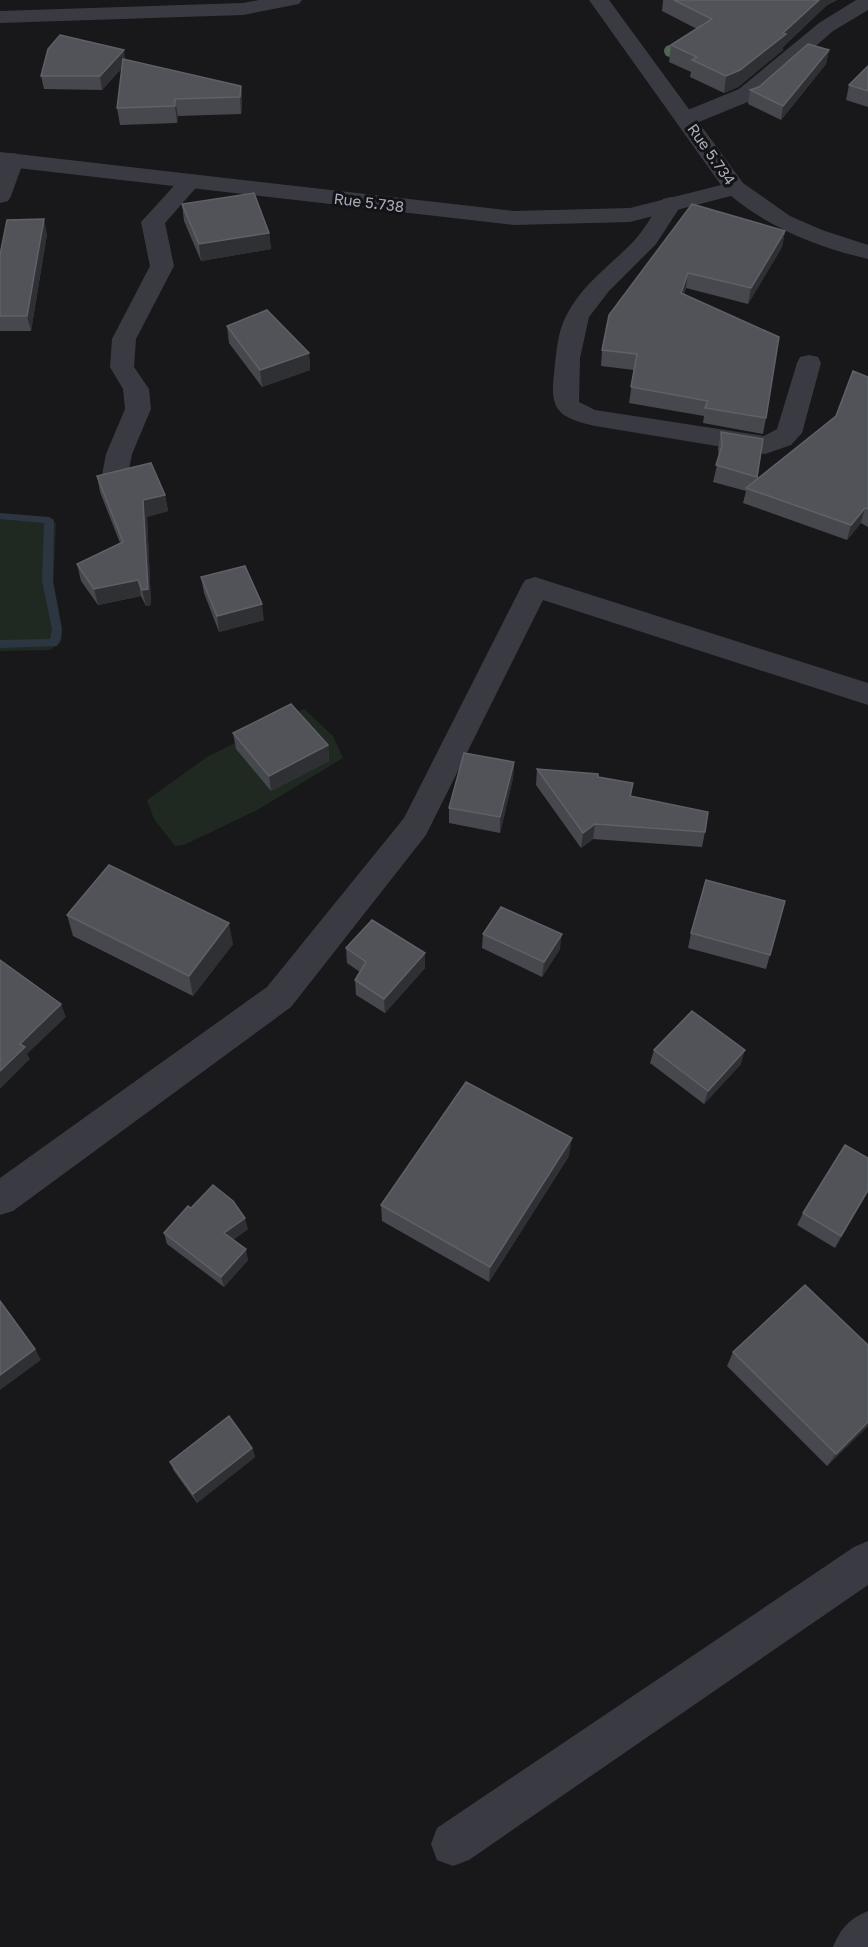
<svg xmlns="http://www.w3.org/2000/svg" width="868" height="1947" font-family="'Golos Text',sans-serif">
	<style>
		.green { fill: #1f2921 }
		.lines { fill: none; stroke-linecap: round; stroke-linejoin: round }
		.stream { fill: #2c3640; fill-rule: evenodd }
		.minor { fill: #3a3b42; fill-rule: evenodd }
		.tertiary { fill: #3a3b42; fill-rule: evenodd }
		.tree { fill: #506754 }
		.wall { fill: #46484d }
		.shaded-wall { fill: #2f3034 }
		.building { fill: #515359; stroke: #5f6168; stroke-width: 1.5 }
		.labels { text-anchor: middle; dominant-baseline: central; stroke-width: 6; stroke-linejoin: round; paint-order: stroke }
		.far-street-label { font-size: 15px; fill: #a9adbb; stroke: #131315 }
	</style>
	<rect width="100%" height="100%" fill="#18181a"/>
	<path class="green" d="M0 516 56 523 53 589 62 635 60 643 50 650 0 651Z
		M304 709 333 736 343 758 259 809 184 845 175 846 154 819 147 800 207 757Z"/>
	<g class="lines">
		<path class="stream" d="M0 513 49 517 54 520 53 581 62 629 61 639 57 646 0 648V640L50 639 52 629 42 581 44 523 0 519Z"/>
		<path class="minor" d="M259 0H302L299 4 243 15 0 23V11L243 3Z
			M856 0H868V10L833 31 755 99 694 124 686 126 678 124 675 119 678 114 739 89 819 23Z
			M13 153 21 155 24 160 11 196 8 201 0 203V165L5 155Z
			M190 175 198 177 201 182 165 223 174 266 136 339 134 367 149 389 151 409 132 454 128 475 124 481 115 484 106 481 102 475 106 454 125 409 123 389 110 367 112 339 150 266 141 222 182 177Z
			M671 197 679 199 682 204 656 244 609 291 589 317 580 358 579 402 595 410 764 436 777 429 797 363 800 357 809 355 818 357 821 363 802 433 791 445 765 454 595 426C561 418 549 412 554 374 556 356 557 333 566 316 581 286 608 267 631 244 644 231 652 215 663 199Z
			M535 577 868 683V705L543 600 426 835 291 1007 13 1211 0 1215V1178L267 987 404 818 521 587 525 580Z
			M868 1541V1585L469 1860 453 1866 437 1860 431 1844 437 1828 854 1547Z
			M868 1911V1947H833C841 1928 849 1919 868 1911Z"/>
		<path class="tertiary" d="M589 0H609L743 183 790 216 822 230 868 245V259C818 247 771 229 731 196L630 222 514 225 0 166V152L514 211 630 208 721 185Z"/>
	</g>
	<circle class="tree" cx="670" cy="51" r="6"/>
	<path class="wall" d="M663 0H837L827 5 783 47V50L738 87 724 93 690 77 691 72 669 62 671 45 697 29 662 11Z
		M829 50 826 64 781 120 748 104 750 90Z
		M126 60 241 86 242 103 241 114 178 116 177 123 120 125 117 108 122 68 102 90 44 89 41 76Z
		M868 66V107L846 100 849 85Z
		M182 204 269 233 271 249 201 261 184 221Z
		M692 204 785 231 782 247 748 304 686 288 684 294 766 418 763 434 703 423 704 416 629 403 634 370 601 366 602 350Z
		M47 234 31 331H0V255Z
		M227 326 309 353 310 370 262 387 229 343Z
		M868 377V527L861 523 847 540 743 503 746 491 713 482 719 457 718 449 721 432 763 439 757 479 836 416Z
		M97 476 165 495 168 511 147 517 151 605 146 606 141 596 98 605 81 581 77 564 120 543 100 492Z
		M201 577 264 620 219 632 204 593Z
		M233 733 328 745 329 761 271 791 236 749Z
		M514 762 513 778 500 833 449 823V808Z
		M537 769 598 777 633 783 631 796 705 832 702 847 593 839 581 848 536 785Z
		M67 915 233 944 193 996 73 936Z
		M691 933 770 955 766 969 688 948Z
		M483 934 560 949 542 977 482 948Z
		M346 948 425 968 385 1013 356 995 355 980 360 972 347 963Z
		M654 1050 741 1064 704 1104 650 1063Z
		M569 1156 489 1282 382 1221 381 1205Z
		M868 1158V1192L835 1248 797 1225 803 1213Z
		M191 1208 248 1229 233 1240 248 1260 224 1287 167 1244 164 1233Z
		M868 1345V1426L827 1466 727 1366 733 1352Z
		M252 1448 255 1457 197 1503 174 1471 170 1462Z"/>
	<path class="shaded-wall" d="M819 0H837L827 5 783 47V50L738 87 724 93 726 76 783 33Z
		M124 50 126 63 102 90 100 76Z
		M829 50 826 64 781 120 783 106Z
		M241 86 242 103 241 114 240 97Z
		M175 99 178 116 177 123 175 106Z
		M44 219 47 234 31 331 27 316Z
		M785 231 782 247 748 304 751 288Z
		M269 233 271 249 201 261 199 244Z
		M688 273 686 288 679 308 681 293Z
		M309 353 310 370 262 387 260 370Z
		M165 495 168 511 147 517 151 605 146 606 142 590 143 500Z
		M865 508 861 523 847 540 851 525Z
		M138 580 141 596 98 605 94 589Z
		M262 604 264 620 219 632 217 616Z
		M328 745 329 761 271 791 269 776Z
		M514 762 513 778 500 833V817Z
		M595 824 593 839 581 848 583 833Z
		M229 923 233 944 193 996 189 976Z
		M562 934 560 949 542 977 544 962Z
		M425 953V968L385 1013 384 999Z
		M61 1004 66 1017 27 1054 30 1059 0 1089V1071L20 1044Z
		M745 1050 741 1064 704 1104 708 1091Z
		M572 1138 569 1156 489 1282 490 1267Z
		M868 1190V1192L835 1248 841 1236Z
		M245 1218 248 1229 227 1244 224 1233Z
		M246 1249 248 1260 224 1287 221 1277Z
		M35 1349 41 1360 0 1390V1375Z
		M868 1422V1426L827 1466 836 1454Z
		M252 1448 255 1457 197 1503 193 1494Z"/>
	<path class="building" d="M674 0H819L783 33 786 34 740 70 726 76 692 60 697 57 671 45 712 19Z
		M60 35 124 50 100 76H41L48 49Z
		M808 44 829 50 783 106 750 90 759 87Z
		M123 59 241 86 240 97 175 99V106L117 108Z
		M868 66V91L849 85Z
		M254 193 269 233 199 244 182 204Z
		M692 204 785 231 751 288 688 273 681 293 779 337 766 418 705 408 708 401 631 387 637 354 602 350 609 315Z
		M44 219 27 316H0V255L7 220Z
		M267 310 309 353 260 370 227 326Z
		M853 371 868 377V509L865 508 851 525 746 488 836 416Z
		M721 432 763 439 757 477 716 465 722 446Z
		M151 463 165 495 143 500 148 589 142 590 138 580 94 589 77 564 123 542 97 476Z
		M245 566 262 604 217 616 201 577Z
		M291 704 328 745 269 776 233 733Z
		M464 753 514 762 500 817 449 808Z
		M537 769 598 774V777L633 783 630 796 708 812 705 832 595 824 583 833Z
		M109 865 229 923 189 976 67 915Z
		M706 880 785 901 770 955 691 933Z
		M501 907 562 934 544 962 483 934Z
		M372 920 425 953 384 999 355 980 366 962 346 948Z
		M0 960 61 1004 20 1044 25 1047 0 1071Z
		M692 1011 745 1050 708 1091 654 1050Z
		M466 1082 572 1138 490 1267 381 1205Z
		M845 1145 868 1158V1190L841 1236 803 1213Z
		M213 1185 233 1201 245 1218 224 1233 246 1249 221 1277 164 1233 188 1206 191 1208Z
		M805 1285 868 1345V1422L836 1454 733 1352Z
		M0 1301 35 1349 0 1375Z
		M229 1416 252 1448 193 1494 170 1462Z"/>
	<g class="labels">
		<g class="far-street-label">
			<text transform="translate(712 154) rotate(55)">Rue 5.734</text>
			<text transform="translate(369 202) rotate(7)">Rue 5.738</text>
		</g>
	</g>
</svg>
